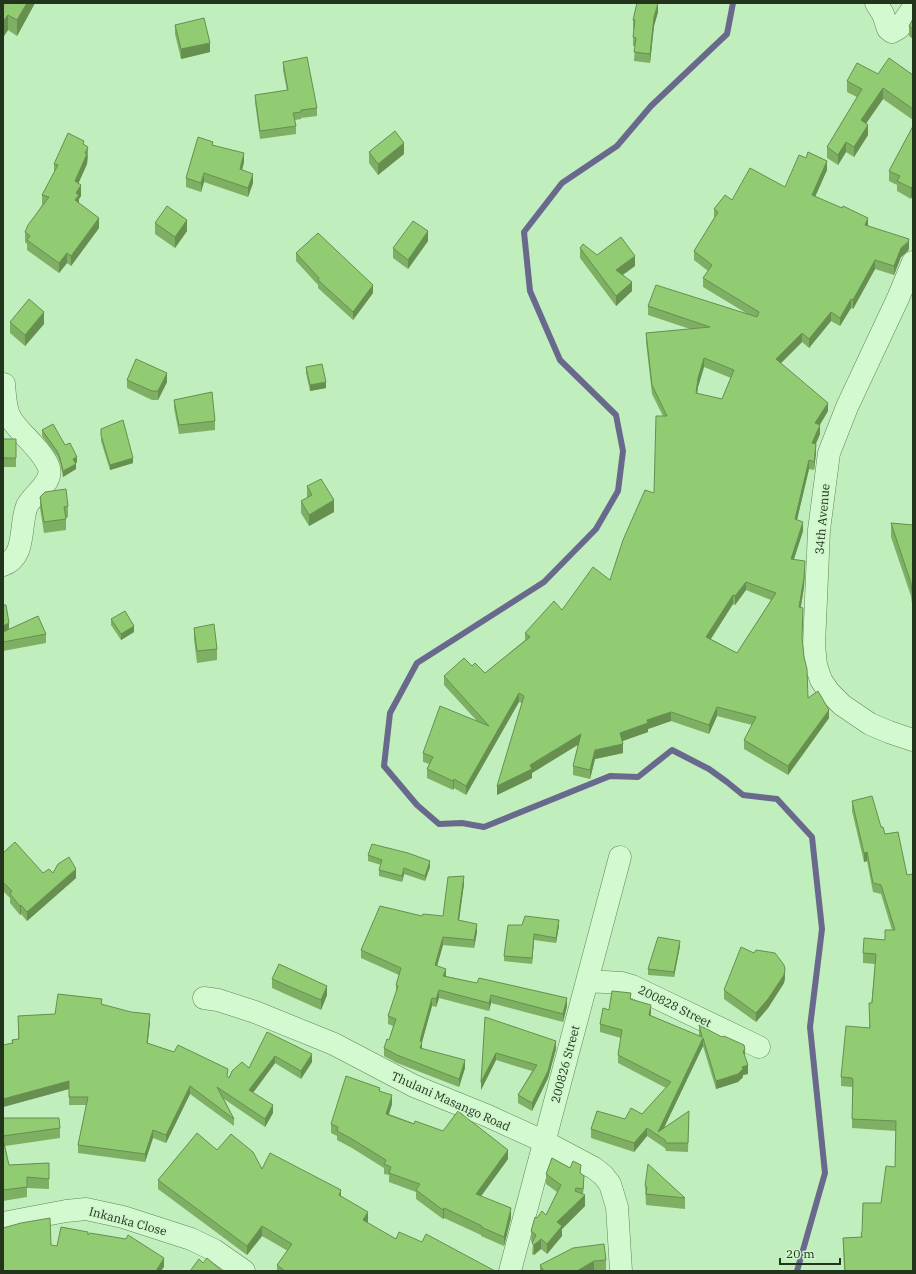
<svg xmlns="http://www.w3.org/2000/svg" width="916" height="1274" font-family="'IBM Plex Serif',serif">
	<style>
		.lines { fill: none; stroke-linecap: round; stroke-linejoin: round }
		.stream { stroke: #68698c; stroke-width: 6 }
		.minor-casing { stroke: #628556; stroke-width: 23 }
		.minor { stroke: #d3f9d0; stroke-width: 22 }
		.wall { fill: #7eaf62; fill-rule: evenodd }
		.shaded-wall { fill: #668f50 }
		.building { fill: #92cc72; stroke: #668f50; fill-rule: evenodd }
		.labels { text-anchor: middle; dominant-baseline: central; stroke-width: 3.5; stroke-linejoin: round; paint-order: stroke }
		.street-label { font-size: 12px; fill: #22341b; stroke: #cff5cc }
	</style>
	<rect width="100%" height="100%" fill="#c0eebd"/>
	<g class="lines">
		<path class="stream" d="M733 3 727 34 651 106 617 146 562 183 524 232 530 291 560 360 616 415 623 451 618 491 596 529 544 582 417 663 390 713 384 766 417 805 439 824 462 823 484 827 610 776 638 777 672 750 709 769 727 782 743 795 777 799 812 837 822 929 810 1027 825 1173 797 1271"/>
		<defs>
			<path id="minor" d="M876 3 883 14 888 29 892 32 899 28 913 8
				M913 262 899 296 847 407 829 453 819 530 814 645 816 665 821 680 829 692 842 705 870 724 889 732 913 740
				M3 565C27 557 19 525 27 506 33 494 53 483 49 468 43 450 21 435 11 419 5 409 5 395 4 384
				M587 981 622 983 632 986 759 1047
				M204 998 218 1000 255 1012 334 1044 414 1086 488 1116 545 1142 594 1168 603 1175 610 1184 617 1207 621 1271
				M3 1223 66 1211 86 1209 123 1217 191 1239 214 1250 244 1271
				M510 1271 620 857"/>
		</defs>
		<use href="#minor" class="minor-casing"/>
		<use href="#minor" class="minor"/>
	</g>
	<path class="wall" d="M3 3H35L17 36 8 30 4 36 3 35Z
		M658 12 654 26 650 63 634 61 635 46H633V37L634 29H633V20Z
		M913 19V39L909 36V26Z
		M175 25 210 52 181 59 175 34Z
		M283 62 317 108V116L301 118V119L295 120 296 126V134L260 139 255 102V95L287 91 283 70Z
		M878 74 913 75V120L883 99 866 123 868 135 854 157 846 152 838 165 827 158V147L857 97 847 92V81Z
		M913 126 911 199 897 191V185L889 181V171Z
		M84 145 88 157 87 164 78 184 81 196 79 199V203L99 228 71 266 67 263 59 273 27 250V244L25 242V232L42 205V195L54 173V164Z
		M213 145 244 162 242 170 253 183 248 197 204 182 201 192 186 187V178Z
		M369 152 404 154 378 175 369 163Z
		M827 170 815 196 909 248 908 251 901 257 894 275 875 269 853 309 851 308 840 326 831 321 809 348 802 342 781 363 828 411 820 425V434L816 444V453L814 470 809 469 797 520 803 531 794 559 805 570 804 587 801 607 803 617 802 640 808 698 829 718 788 775 744 749V740L752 725 717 716 709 734 671 721 648 729V732L622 741 623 753 595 759 590 779 573 775V766L578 744 532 773V778L497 795 522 703 519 702 466 795 454 788 453 790 427 778V769L429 764 423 762V753L477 721 444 685V676L472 666 485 673 525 640V633L610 580 654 493 663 416 652 394 646 342V333L690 329 648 315V306L746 313 703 287V278L708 271 694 260V251L714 218V209L732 200 785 187ZM704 367 731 378 722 399 697 394 698 387ZM746 590 771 600 737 653 711 639 733 604 735 605Z
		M155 223 187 231 175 248 155 234Z
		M428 241 408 269 393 258V248Z
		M580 248 597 255 635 266 623 275 632 291 616 306 580 258Z
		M296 253 373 293 353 320 318 288V285L296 261Z
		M10 322 44 324 25 346 10 333Z
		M306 367 326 388 310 391 306 373Z
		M127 380 167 382 158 400H152L127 388Z
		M174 400 215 421V430L179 434 174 408Z
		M101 429 133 463 110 470 101 441Z
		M42 430 65 445 77 462 76 463V469L63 477 60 463 57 456 42 436Z
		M3 439H16V467H3Z
		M307 486 334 512 309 526 301 513V501L307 498Z
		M40 497 68 506V517L66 518V530L44 533 40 508Z
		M891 523 913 525V612L911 596 891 537Z
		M3 605 9 629 46 634V643L3 651Z
		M111 619 134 632 121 640 111 625Z
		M194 628 217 649V660L197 663 194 639Z
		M852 801 881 827 885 834 898 832 913 1271H844L843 1238 861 1237V1233L862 1232 881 1203 895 1167 896 1131 852 1128V1087L841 1086V1077L869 1028 875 964 863 963V953L885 940 892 930 881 894 873 892 867 861 864 862 852 811Z
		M3 853 43 873H53L76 878 27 921 21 914 20 915 10 903V898L3 891Z
		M368 855 430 867 425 881 404 874 402 882 379 876V870L381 865 368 861Z
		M464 884 459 920 477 932 474 948 443 945 437 966 446 976 567 1006 563 1022 491 1003 489 1011 439 998 436 1007 432 1006 422 1042V1049L465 1068 459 1087 397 1063 384 1056V1048L389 1040 393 1026 388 1024V1016L396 993V985L399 975 361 958V950L422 916H443Z
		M522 925 559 926 556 943 534 940 532 964 504 961V956Z
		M680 946 674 977 648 975V969Z
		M785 978 784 983 768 1008 756 1022 724 999V990Z
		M272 979 327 995 321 1010 272 988Z
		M631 1000 651 1013 650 1015 699 1036V1025L745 1058 748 1074 743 1075V1077L738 1082 716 1089 703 1046 664 1128 689 1111 688 1152 666 1151 665 1148 647 1136 634 1152 591 1138V1129L642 1114 666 1088 618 1063V1055L621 1038 600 1032V1024L609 1010Z
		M102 1005 150 1022 147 1044 229 1078 249 1068 267 1032 312 1062 301 1079 275 1063 253 1093 273 1113 265 1127 224 1099 234 1119V1126L190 1094 166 1143 153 1138 145 1162 78 1153V1145L86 1105H69V1089L3 1107 12 1040 18 1039V1016L55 1014Z
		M485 1017 556 1049 548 1078 532 1111 518 1103V1095L532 1071 496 1060 481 1090Z
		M380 1092 392 1104 389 1114 508 1159 481 1196 511 1218 504 1246 481 1236V1235L444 1218 443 1219 416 1199V1192L389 1182V1175L384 1174V1168L352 1148 337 1140V1136L331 1133V1124Z
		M3 1118 60 1128V1138L5 1146 9 1165 49 1163V1189L27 1188V1197L3 1201Z
		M217 1150 262 1169 341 1197 368 1221 367 1223 396 1239 422 1242 495 1271H277V1265L288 1251 262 1236 247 1255 158 1189V1180Z
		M546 1174H581L584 1186 583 1194 585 1206 562 1229V1236L547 1254 541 1249 534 1255 532 1254 533 1243 531 1241V1231L537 1218 546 1215 557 1192 546 1184Z
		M645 1186 685 1198V1209L646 1205Z
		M606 1260V1270L597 1271H540V1265Z"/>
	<path class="shaded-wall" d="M27 3H35L17 36V20Z
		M658 3V12L654 26 650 63V54L654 17Z
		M8 15V30L4 36V20Z
		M210 43V52L181 59V49Z
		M883 88V99L861 131V120Z
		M868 125V135L854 157V147Z
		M846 142V152L838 165V155Z
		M404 143V154L378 175V164Z
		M88 147 87 164 75 191V181Z
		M244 153V162L240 178V169Z
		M827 161V170L812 204V195Z
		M204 173V182L201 192V183Z
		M253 174V183L248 197V188Z
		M81 185V196L79 199V205L75 200 76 193Z
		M913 185V195L911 199V188Z
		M99 218V228L71 266V256Z
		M868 218V227L865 225Z
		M187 220V231L175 248V237Z
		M428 231V241L408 269V260Z
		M909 239V248L908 251 901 257 894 275V266L901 248Z
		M67 253V263L59 273V263Z
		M635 256V266L616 279V270Z
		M875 260V269L853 309V300Z
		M632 282V291L616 306V296Z
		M373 285V293L353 320V312Z
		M851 299V308L840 326V318Z
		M44 312V324L25 346V335Z
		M831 312V321L809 348V339Z
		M802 333V342L776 368V359Z
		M704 358V367L698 387 696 402V393L698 378Z
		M167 373V382L158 400V391Z
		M326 382V388L310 391V385Z
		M828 403V411L815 432V423Z
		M820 425V434L812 452V443Z
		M816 444V453L814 470V462Z
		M77 457V462L73 465V459Z
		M133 458V463L110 470V465Z
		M809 460V469L795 528V519Z
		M76 464V469L63 477V471Z
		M334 500V512L309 526V515Z
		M803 522V531L791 568V559Z
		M805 561 804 587 799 616V607Z
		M746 582V590L735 605V596Z
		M733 595V604L706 646V637Z
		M9 623V632L3 635V626Z
		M134 626V632L121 640V634Z
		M519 693V702L466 795V786Z
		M717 707V716L709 734V725Z
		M829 710V718L788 775V766Z
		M671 712V721L648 729V732L620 742V733L647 720Z
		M581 734V743L532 773V778L497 795V786Z
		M623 744V753L595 759 590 779V770L595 750Z
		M454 779V788L453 790V781Z
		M867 852V861L864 862V853Z
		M430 861V867L425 881V876Z
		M404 868V874L402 882V876Z
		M76 869V878L27 921V912Z
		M464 876V884L458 928V920Z
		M21 905V914L20 915V906Z
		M559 920V926L556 943V938Z
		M477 924V932L474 948V940Z
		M534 934V940L532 964V958Z
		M443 937V945L435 973V965Z
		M680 941V946L674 977V972Z
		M446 969V977L443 976Z
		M785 969V978L784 983 768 1008 756 1022V1013Z
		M327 986V995L321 1010V1000Z
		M439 990V998L436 1007V999Z
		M491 995V1003L489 1011V1003Z
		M432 998V1006L422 1042V1050L420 1056V1041Z
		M567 998V1006L563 1022V1014Z
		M651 1005V1013L649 1023V1015Z
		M150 1014V1022L147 1051V1043Z
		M703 1038V1046L660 1136 658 1132Z
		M556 1041V1049L548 1078 532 1111V1103Z
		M745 1050V1058L743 1051Z
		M496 1053V1060L481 1090V1082Z
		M312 1054V1062L301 1079V1071Z
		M275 1056V1063L249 1098V1090Z
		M465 1060V1068L459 1087V1079Z
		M748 1065V1074L743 1075V1077L738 1082 716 1089V1081L742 1067Z
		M69 1081V1089L3 1107V1099Z
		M190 1086V1094L166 1143V1135Z
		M392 1095V1104L386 1123V1114Z
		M273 1105V1113L265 1127V1119Z
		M647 1128V1136L634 1152V1143Z
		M153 1130V1138L145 1162V1154Z
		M508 1150V1159L476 1203V1194Z
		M584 1176 583 1197 585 1195V1206L562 1229V1236L547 1254V1244L557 1222 583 1197Z
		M341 1190V1199L339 1195Z
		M444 1208V1218L443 1219V1210Z
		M511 1208V1218L504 1246V1237Z
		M368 1212V1221L363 1230V1220Z
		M262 1226V1236L247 1255V1246Z
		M541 1239V1249L534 1255V1245Z
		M164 1258V1267L161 1271H156Z
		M594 1261V1271H577Z"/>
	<path class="building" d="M3 3H27L17 20 8 15 4 20 3 19Z
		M637 3H658L654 17 650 54 634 52 636 38 633 37 635 20H633Z
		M204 18 210 43 181 49 175 25Z
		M913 19V29L909 26Z
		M307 57 317 108 301 110V112L293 113 296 126 260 131 255 95 288 90 283 62Z
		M889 58 913 75V109L883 88 861 120 868 125 854 147 846 142 838 155 827 147 862 89 847 81 857 63 878 74Z
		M913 126V185L911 188 897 181 900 176 889 171Z
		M395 131 404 143 378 164 369 152Z
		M68 133 84 141 83 144 88 147 85 153 87 154 75 181 81 185 76 193 79 195 75 200 99 218 71 256 67 253 59 263 27 240 30 236 25 232 28 225 49 197 42 195 58 165 54 164Z
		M198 137 213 142 212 145 244 153 240 169 253 174 248 188 204 173 201 183 186 178Z
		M808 152 827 161 812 195 842 208 843 206 868 218 865 225 909 239 908 242 901 248 894 266 875 260 853 300 851 299 840 318 831 312 809 339 802 333 776 359 828 403 815 423 820 425 812 443 816 444 814 462 809 460 795 519 803 522 791 559 805 561 804 578 799 607 803 608 802 637 804 657 807 669 808 698 818 691 829 710 788 766 744 740 756 717 717 707 709 725 671 712 647 720 648 723 620 733 623 744 595 750 590 770 573 766 581 734 530 765 532 769 497 786 524 696 519 693 466 786 454 779 453 781 427 769 433 757 423 753 440 706 489 726 444 676 464 658 472 666 475 663 485 673 530 637 525 633 554 601 562 610 593 567 610 580 623 540 645 490 654 493 656 416H667L652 385 646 333 710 327 648 306 656 285 757 317 759 312 703 278 712 265 694 251 718 212 714 209 725 195 732 200 750 168 785 187 799 155 806 158ZM704 358 734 370 722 399 696 393 698 378ZM746 582 776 593 737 653 706 637 733 595 735 596Z
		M167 206 187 220 175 237 155 223Z
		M413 221 428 231 408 260 393 248Z
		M318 233 373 285 353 312 318 280 319 278 296 253Z
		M621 237 635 256 616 270 632 282 616 296 580 248 583 244 597 255Z
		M29 299 44 312 25 335 10 322Z
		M136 359 167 373 158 391H152L127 380Z
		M322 364 326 382 310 385 306 367Z
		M212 392 215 421 179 425 174 400Z
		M123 420 133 458 110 465 101 435V429Z
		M53 424 65 445 70 443 77 457 73 459 76 464 63 471 60 458 57 451 42 430Z
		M3 439H16V458H3Z
		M321 479 334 500 309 515 301 501 312 495 307 486Z
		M66 489 68 506 64 507 66 519 44 522 40 497 45 492Z
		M891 523 913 525V599L911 583Z
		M3 605H6L9 623 3 626Z
		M125 611 134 626 121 634 111 619Z
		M38 616 46 634 3 642V632Z
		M214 624 217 649 197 651 194 628Z
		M872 796 881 827H883L885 834 898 832 907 875 913 874V1271H845L843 1238 862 1237 861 1233 862 1232 863 1203H881L886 1166 895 1167 896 1121 852 1119 853 1080 852 1078 841 1077 846 1026 870 1028 869 1003H872L876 954 863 953 864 938 885 940V930H895L881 885 873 883 867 852 864 853 852 801Z
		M15 842 43 873 49 869 53 873 58 864 69 857 76 869 27 912 21 905 20 906 10 894 12 891 3 882V853Z
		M372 844 408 853 430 861 425 876 404 868 402 876 379 870 382 860 368 855Z
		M464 876 458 920 477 924 474 940 443 937 435 965 446 969 443 976 477 983 479 978 567 998 563 1014 491 995 489 1003 439 990 436 999 432 998 420 1041 422 1042 420 1048 465 1060 459 1079 397 1055 384 1048 387 1039 389 1040 396 1019 388 1016 398 986 396 985 401 968 361 950 380 906 422 916 423 914 443 916 448 877Z
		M525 916 559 920 556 938 534 934 532 958 504 956 508 925H522Z
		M658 937 680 941 674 972 648 969Z
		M741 947 754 953 756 950 775 953 784 965 785 969 784 975 768 999 756 1013 724 990Z
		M279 964 327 986 321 1000 272 979Z
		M612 991 631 993 630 999 651 1005 649 1015 702 1037 699 1025 722 1037 724 1036 744 1045 745 1050 743 1051 748 1065 742 1067 743 1069 738 1074 716 1081 703 1038 658 1132 689 1111 688 1143H666L665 1140 647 1128 634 1143 591 1129 597 1111 625 1119 631 1108 642 1114 671 1082 618 1055 622 1030 600 1024 603 1008 609 1010Z
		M58 994 102 999 101 1004 131 1012 150 1014 147 1043 174 1052 178 1045 228 1069 227 1076 229 1078 232 1071 242 1062 249 1068 267 1032 312 1054 301 1071 275 1056 249 1090 273 1105 265 1119 217 1087 234 1119 190 1086 166 1135 153 1130 145 1154 78 1145 88 1097H69V1081L3 1099V1045L13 1043 12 1040 19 1039 18 1016 55 1014Z
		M485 1017 556 1041 548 1071 532 1103 518 1095 537 1065 496 1053 481 1082Z
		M346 1076 380 1088 379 1091 392 1095 386 1114 414 1124 415 1121 443 1131 458 1111 508 1150 476 1194 511 1208 504 1237 481 1227 482 1226 444 1208 443 1210 416 1190 420 1184 389 1173 391 1167 384 1164 386 1160 352 1139 337 1131 338 1127 331 1124Z
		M3 1118H59L60 1128 3 1136Z
		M197 1133 217 1150 231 1134 253 1152 262 1169 270 1153 341 1190 339 1195 368 1212 363 1220 396 1239 399 1232 422 1242 426 1234 495 1271H285L277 1265 292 1244 262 1226 247 1246 158 1180Z
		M3 1139 9 1165 49 1163V1179L27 1177V1187L3 1190Z
		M552 1158 570 1168 573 1161 581 1165 580 1173 584 1176 583 1189 576 1188 575 1191 585 1195 557 1222 562 1226 547 1244 541 1239 534 1245 532 1243 536 1235 531 1231 535 1217 537 1218 542 1211 546 1215 561 1185 546 1174Z
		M648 1164 685 1198 646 1194 647 1187 645 1186Z
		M50 1218 51 1245 57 1246 61 1227 88 1232V1235L90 1233 126 1239 128 1235 164 1258 156 1271H3V1228L21 1223Z
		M604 1244 606 1260 594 1261 577 1271H544L540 1265 573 1248Z
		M207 1258 222 1271H190L199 1259 203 1263Z"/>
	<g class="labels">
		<g class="street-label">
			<text transform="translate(822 519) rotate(-85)">34th Avenue</text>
			<text transform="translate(675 1006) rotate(26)">200828 Street</text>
			<text transform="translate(565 1064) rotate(-75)">200826 Street</text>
			<text transform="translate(451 1101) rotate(24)">Thulani Masango Road</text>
			<text transform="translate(128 1221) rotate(15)">Inkanka Close</text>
		</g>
	</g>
	<rect width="916" height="1274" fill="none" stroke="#22341b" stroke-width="8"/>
	<path d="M780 1258v6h60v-6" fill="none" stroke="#22341b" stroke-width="2"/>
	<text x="786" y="1258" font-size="12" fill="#22341b" stroke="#cff5cc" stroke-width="3" paint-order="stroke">20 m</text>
</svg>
